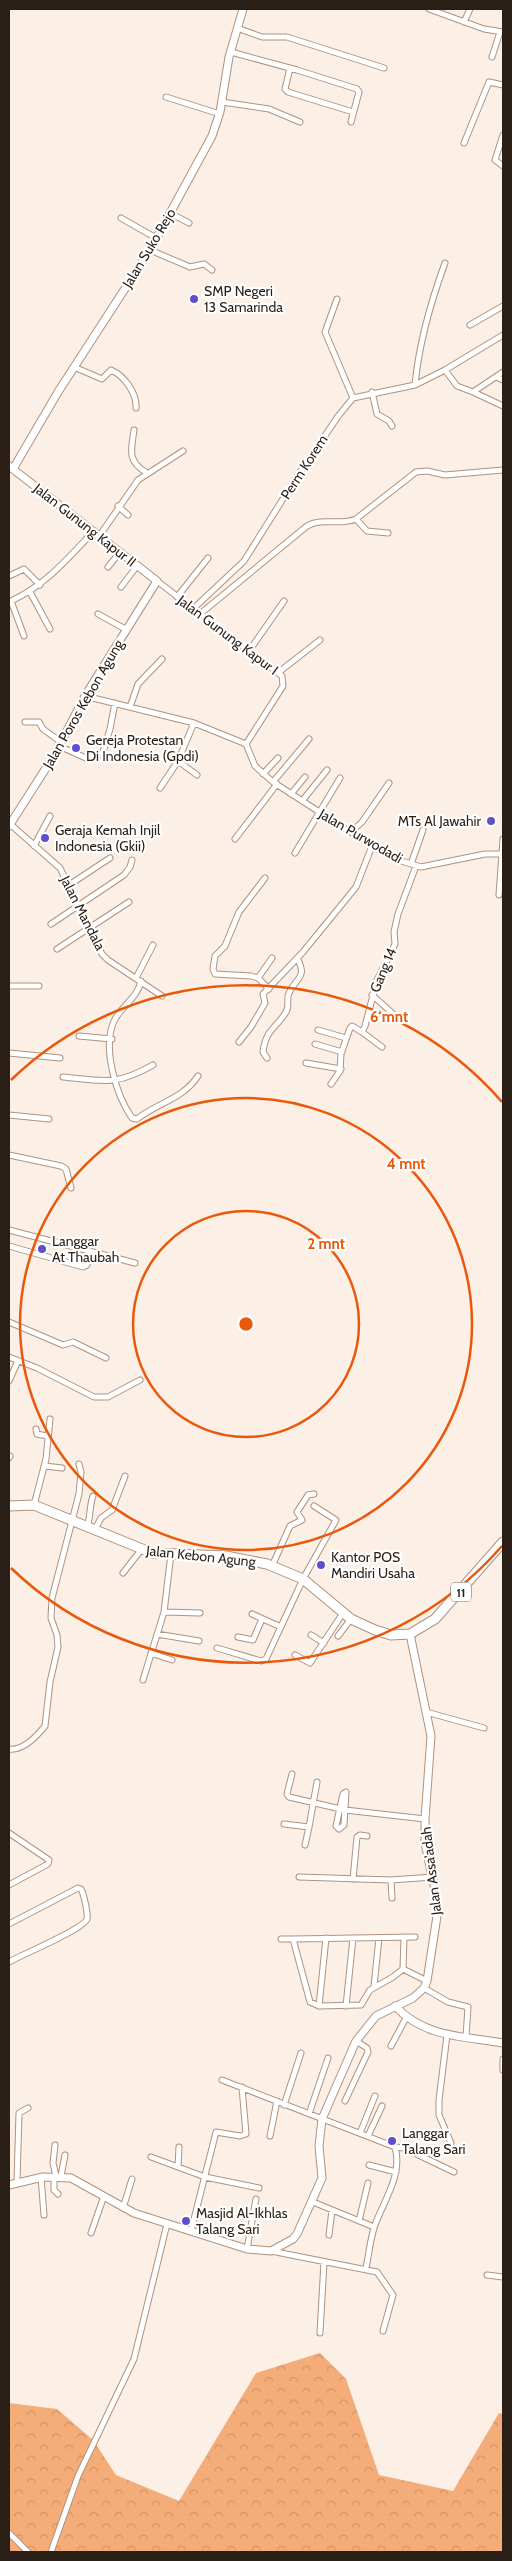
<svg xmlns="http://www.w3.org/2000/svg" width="512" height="2561" font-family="Cabin,sans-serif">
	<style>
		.forest { fill: url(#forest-crowns) }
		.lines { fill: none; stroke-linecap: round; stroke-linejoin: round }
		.street-casing { stroke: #b0927e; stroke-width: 7 }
		.secondary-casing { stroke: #b0927e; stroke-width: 9 }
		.highway-casing { stroke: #b0927e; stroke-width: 11 }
		.street { stroke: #fff; stroke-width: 5 }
		.secondary { stroke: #fff; stroke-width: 7 }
		.highway { stroke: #fff; stroke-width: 9 }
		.ring { fill: none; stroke: #e8590c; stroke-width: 2.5 }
		.poi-dot { fill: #6050c8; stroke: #fff; stroke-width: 2 }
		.labels { text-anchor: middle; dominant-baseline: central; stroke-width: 4.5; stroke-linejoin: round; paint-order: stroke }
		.shield { fill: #fff; stroke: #6a625d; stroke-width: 1 }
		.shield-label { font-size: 12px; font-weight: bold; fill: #2a1f17 }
		.street-label { font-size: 14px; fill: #2a1f17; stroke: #fff }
		.poi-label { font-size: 14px; fill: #2a1f17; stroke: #fff; text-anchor: start }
		.centre { fill: #e8590c; stroke: #fff; stroke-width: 2.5 }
		.ring-label { font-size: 15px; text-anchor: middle; font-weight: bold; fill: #e8590c; stroke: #fff; stroke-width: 4.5; stroke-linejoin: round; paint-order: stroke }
	</style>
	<defs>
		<pattern id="forest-crowns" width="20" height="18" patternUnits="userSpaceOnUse" patternTransform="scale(1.25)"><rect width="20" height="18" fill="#f4ac79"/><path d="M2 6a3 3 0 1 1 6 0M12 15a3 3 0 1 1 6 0" fill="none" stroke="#d19468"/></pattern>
	</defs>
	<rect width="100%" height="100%" fill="#fcefe6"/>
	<path class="forest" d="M320 2353 346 2379 379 2475 453 2491 499 2413 503 2414V2552H9V2403L57 2409 93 2440 116 2475 179 2501 256 2373Z"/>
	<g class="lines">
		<defs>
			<path id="street" d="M429 9 484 29 503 32
				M464 22 470 9
				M237 28 262 37H287L384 68
				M231 52 297 70 357 89 359 92 351 122
				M492 57 500 32
				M290 68 285 89 288 92 353 112
				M166 97 220 114
				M222 102 269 109 300 122
				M503 135 495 160 503 166
				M464 143 489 82 503 85
				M170 213 189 223
				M121 218 156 238
				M150 250 190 267 204 264 212 270
				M337 299 325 332 353 398
				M470 325 503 306
				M74 367 102 379 111 370C125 376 137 394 136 408
				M445 370 457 386 473 392 503 372
				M496 377 503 380
				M415 385C419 342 430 304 445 263
				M372 392 377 414 389 421 392 426
				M473 392 503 406
				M134 430C131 451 127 461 147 473
				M118 506 128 515
				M356 519 367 531 388 533
				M100 535 138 480 183 451
				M108 567 120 552
				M9 576 24 569 40 585
				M157 581 282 676 283 686 246 744
				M121 587 137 566
				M30 592 50 629
				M177 597 208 558
				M193 609 244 561 298 475 339 415 353 398 415 385 445 370 503 335
				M98 614 127 630
				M200 614 307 526C322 517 340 526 356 519L416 472 427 471 445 475 503 470
				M24 636 11 601C46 585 68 558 94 531
				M249 651 284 601
				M279 672 320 640
				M85 696 194 723 246 744
				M130 707 138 684 162 659
				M25 722H39L43 729 61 742
				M246 744 255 766 273 782 372 846 398 860 421 867 485 854H503
				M59 746 88 759
				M102 755 110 729 115 703
				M178 761 197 775
				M263 774 278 758
				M273 782 309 739
				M160 788 178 761 194 723
				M291 794 305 777
				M302 801 327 770
				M10 824 60 868 102 954 108 960 162 996
				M352 831 362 822 389 783
				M235 839 277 784
				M34 846 50 816
				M295 853 340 778
				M411 864 423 830
				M69 885 110 858
				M499 895 503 839
				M51 924 124 875 130 867 132 860
				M57 949 129 902
				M136 978 153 945
				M258 978 251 976 215 974 213 969 215 956 225 946 239 912 265 878
				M141 981C138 997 123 1005 115 1019 101 1046 116 1095 132 1118L137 1119C157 1103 183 1099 198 1076
				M9 986H39
				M269 989 258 978 272 958
				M372 995 399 1019
				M318 1030 346 1038
				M362 1032 382 1047
				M79 1036 112 1039
				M239 1042 251 1027 265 1003 263 994 303 952 356 887 372 846
				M315 1044 342 1052
				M9 1053 60 1058
				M267 1058 263 1052C266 1028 277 1028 286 1012 290 1006 286 999 289 993 296 977 308 978 297 958
				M306 1063 341 1069
				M63 1077C104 1081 116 1086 153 1065
				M331 1084 340 1071 341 1054 350 1028 352 1026 362 1032 365 1026 377 980 395 944 394 932 398 914 416 866
				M9 1115 49 1119
				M9 1155 61 1166 66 1169 71 1188
				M9 1230 135 1263
				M9 1246 83 1267 87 1265 90 1253
				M9 1322 63 1345 73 1342 106 1358
				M9 1357 37 1368 94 1397H108L140 1380
				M9 1381 18 1361
				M36 1429 37 1434 47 1436
				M9 1458 10 1456
				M45 1466 62 1468
				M34 1505 46 1459 50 1419
				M87 1527C91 1516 89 1507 93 1496
				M94 1531 101 1518 112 1510 125 1476
				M272 1566 290 1526 302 1520 297 1512 308 1495 314 1494
				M123 1573 141 1550
				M164 1612 200 1613
				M252 1614 281 1627
				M157 1634 199 1641
				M311 1635 324 1643
				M338 1636 351 1619
				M238 1637 253 1640 262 1619
				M217 1648 261 1661 266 1659 303 1579 336 1520 314 1506
				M151 1653 172 1660
				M295 1655 310 1663 343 1613
				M143 1680 164 1612 171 1554
				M426 1712 484 1728
				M9 1749C23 1751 37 1736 45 1726L50 1682 58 1647 57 1635 51 1618 52 1598 79 1494 81 1472 79 1464
				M292 1774 287 1794 289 1797 345 1810 425 1819
				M346 1792 344 1825 339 1829 336 1826 343 1794Z
				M284 1824 309 1827 317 1782
				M9 1833 49 1860 48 1864 9 1885
				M305 1845 309 1827
				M299 1877 391 1880 433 1877
				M353 1879 357 1837 360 1835 367 1836
				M391 1880 392 1898
				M9 1924 78 1888 81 1889C84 1894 88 1914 87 1919 84 1929 21 1955 9 1962
				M404 1937 403 1969 393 1977 370 1990 361 2005 319 2006 310 2002 293 1939 415 1937
				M281 1939H293
				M403 1969 427 1981
				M374 1986 379 1938
				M424 1988 448 2002 468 2007 466 2037
				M319 2006 326 1938
				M346 2006 353 1938
				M447 2035 439 2100V2115L451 2143
				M391 2046 406 2018
				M503 2059V2070
				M222 2080 395 2147C403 2175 384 2200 375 2225 370 2239 369 2254 366 2268
				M345 2101 368 2052 367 2048 356 2041
				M284 2105 301 2053
				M309 2114 328 2058
				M360 2133 375 2096
				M270 2136 277 2101
				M368 2136 382 2106
				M55 2145 53 2163 56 2176
				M395 2147 404 2148 454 2172
				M151 2157 205 2177 259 2188
				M369 2165 396 2172
				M178 2167 179 2147
				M61 2176 65 2155
				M41 2177 44 2215
				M54 2177V2190L58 2194
				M17 2181 19 2113 28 2108
				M313 2202 374 2227
				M123 2208 132 2179
				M359 2221 368 2183
				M191 2231 216 2132 240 2136 246 2134 242 2087
				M91 2233 104 2196
				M329 2235 332 2210
				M247 2249 256 2199
				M271 2251 377 2272 393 2295 383 2331
				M487 2275 503 2277
				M320 2333 324 2262
				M9 2533 28 2552
				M51 2552 78 2476 134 2359 167 2224"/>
			<path id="secondary" d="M9 466 157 581 85 696 55 754 9 826
				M13 469 58 392 150 250 212 136 220 112 229 57 243 9
				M395 2006C425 2038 463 2036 503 2043
				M9 2185 43 2177 71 2178 134 2213 247 2249 271 2251 293 2239 297 2234 322 2178 319 2146 322 2119 356 2041 376 2016 413 1998 424 1988 427 1981 437 1916 436 1894 425 1843V1819L431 1736 410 1634"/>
			<path id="highway" d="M9 1506 34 1505 152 1553 226 1556 267 1564 303 1579 351 1619 375 1630 391 1635 410 1634 435 1619 503 1542"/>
		</defs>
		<use href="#street" class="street-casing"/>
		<use href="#secondary" class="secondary-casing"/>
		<use href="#highway" class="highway-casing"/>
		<use href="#street" class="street"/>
		<use href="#secondary" class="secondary"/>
		<use href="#highway" class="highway"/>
	</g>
	<g class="ring">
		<circle cx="246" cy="1324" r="113"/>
		<circle cx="246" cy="1324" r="226"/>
		<path d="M502 1546A339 339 0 0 1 11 1568M11 1080A339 339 0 0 1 502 1102"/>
	</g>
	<g class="poi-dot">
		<circle cx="194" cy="299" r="5"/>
		<circle cx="76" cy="748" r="5"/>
		<circle cx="491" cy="821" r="5"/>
		<circle cx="45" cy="838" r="5"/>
		<circle cx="42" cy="1249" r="5"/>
		<circle cx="321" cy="1565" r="5"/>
		<circle cx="392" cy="2141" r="5"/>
		<circle cx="186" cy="2221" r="5"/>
	</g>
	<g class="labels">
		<rect class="shield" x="451" y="1582.5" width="20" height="19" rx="4"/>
		<g class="shield-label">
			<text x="461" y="1592">11</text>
		</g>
		<g class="street-label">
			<text transform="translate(149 248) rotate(-59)">Jalan Suko Rejo</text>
			<text transform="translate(304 467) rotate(-57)">Perm Korem</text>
			<text transform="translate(85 525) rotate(38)">Jalan Gunung Kapur II</text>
			<text transform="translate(228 635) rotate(37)">Jalan Gunung Kapur I</text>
			<text transform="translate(83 704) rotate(-60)">Jalan Poros Kebon Agung</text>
			<text transform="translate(361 836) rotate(30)">Jalan Purwodadi</text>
			<text transform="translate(83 913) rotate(63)">Jalan Mandala</text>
			<text transform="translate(383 970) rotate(-67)">Gang 14</text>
			<text transform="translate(201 1556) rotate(6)">Jalan Kebon Agung</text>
			<text transform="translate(431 1871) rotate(-97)">Jalan Assa'adah</text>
		</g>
		<g class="poi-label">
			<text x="204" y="291">SMP Negeri<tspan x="204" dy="16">13 Samarinda</tspan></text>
			<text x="86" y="740">Gereja Protestan<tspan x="86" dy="16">Di Indonesia (Gpdi)</tspan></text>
			<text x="481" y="821" text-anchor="end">MTs Al Jawahir</text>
			<text x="55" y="830">Geraja Kemah Injil<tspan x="55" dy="16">Indonesia (Gkii)</tspan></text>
			<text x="52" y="1241">Langgar<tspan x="52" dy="16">At Thaubah</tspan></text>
			<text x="331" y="1557">Kantor POS<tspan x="331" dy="16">Mandiri Usaha</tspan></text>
			<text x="402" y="2133">Langgar<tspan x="402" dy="16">Talang Sari</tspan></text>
			<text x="196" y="2213">Masjid Al-Ikhlas<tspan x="196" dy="16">Talang Sari</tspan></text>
		</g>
	</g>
	<circle cx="246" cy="1324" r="8" class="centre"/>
	<g class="ring-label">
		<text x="389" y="1022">6 mnt</text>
		<text x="406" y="1169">4 mnt</text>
		<text x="326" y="1249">2 mnt</text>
	</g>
	<rect width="512" height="2561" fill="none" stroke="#2a1f17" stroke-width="20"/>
</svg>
